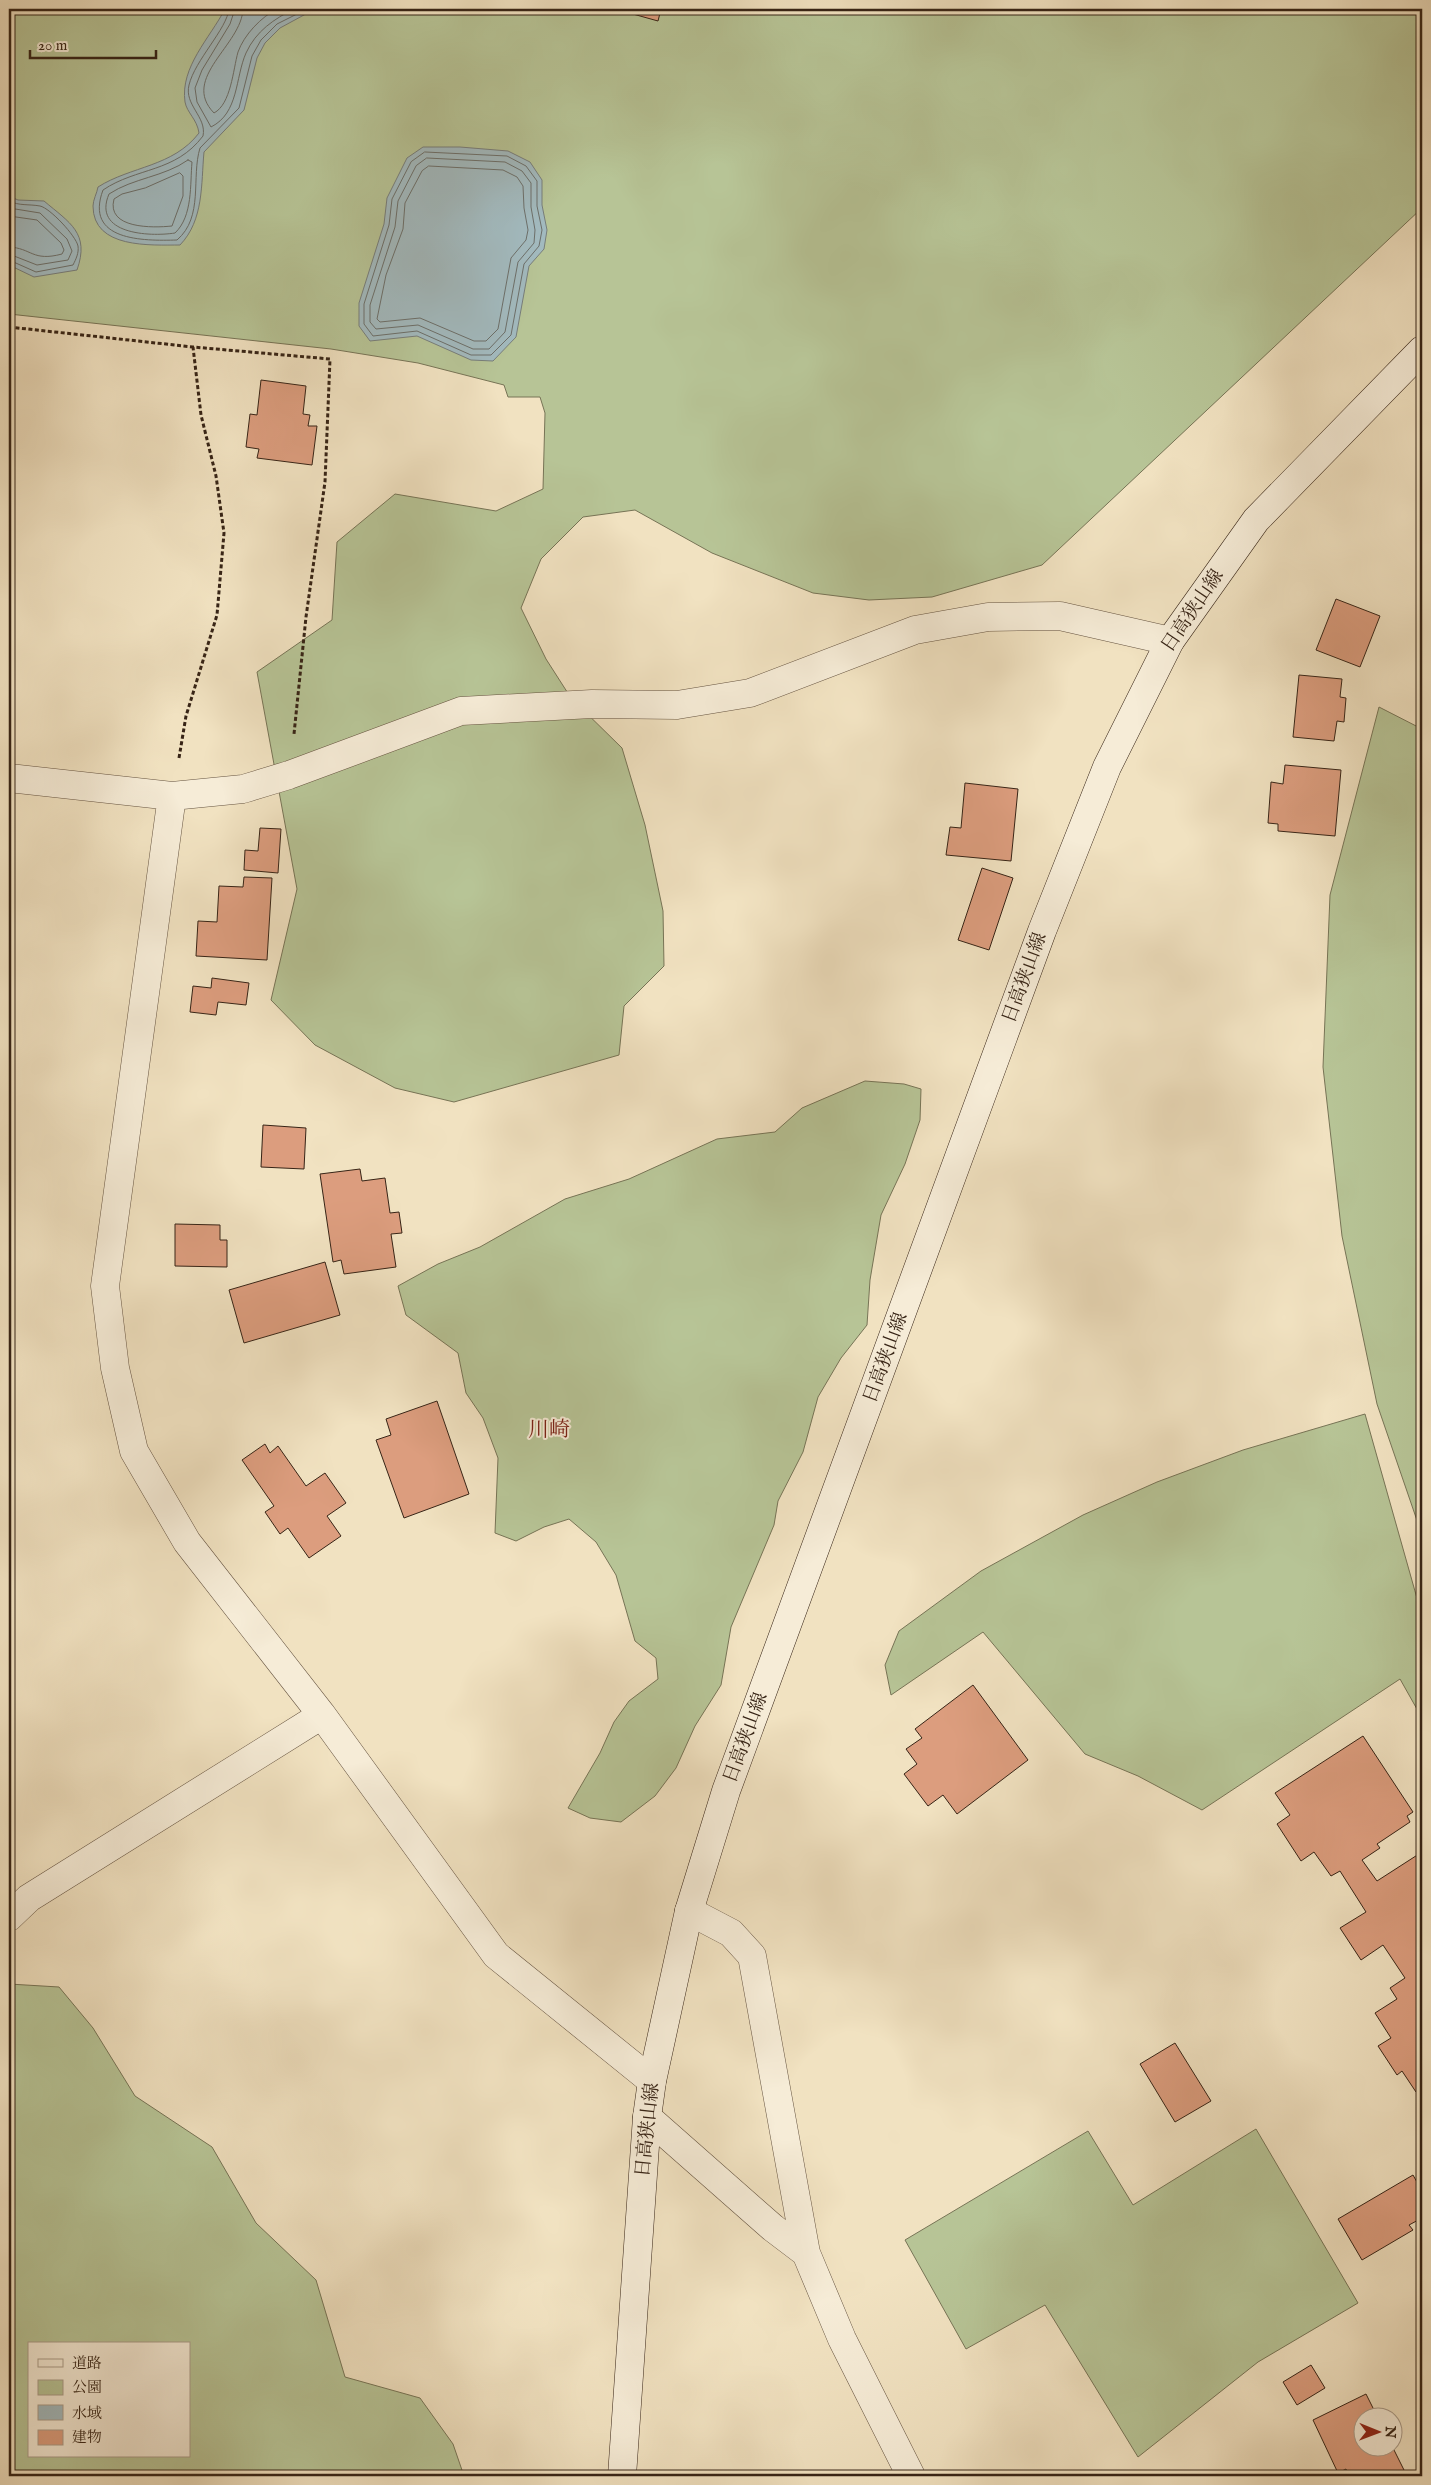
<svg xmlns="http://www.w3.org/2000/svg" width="1431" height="2485" font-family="'IM FELL English','Noto Serif JP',serif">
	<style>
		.green { fill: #b7c496; stroke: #777456; fill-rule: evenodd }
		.water { fill: #a2babf; stroke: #777e7b }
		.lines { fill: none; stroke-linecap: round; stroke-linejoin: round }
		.shore { stroke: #6c6f6a; stroke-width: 1 }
		.building { fill: #dc9d7e; stroke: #372416 }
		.minor-casing { stroke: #665441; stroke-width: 29 }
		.secondary-casing { stroke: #372416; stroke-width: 29 }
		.path { stroke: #372416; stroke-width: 3; stroke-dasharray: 4 2.5; stroke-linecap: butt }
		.minor { stroke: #f6ecd7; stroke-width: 28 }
		.secondary { stroke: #f6ecd7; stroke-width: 28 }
		.labels { text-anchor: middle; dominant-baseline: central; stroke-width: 4; stroke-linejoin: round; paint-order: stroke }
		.street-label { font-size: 19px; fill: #372416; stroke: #f6ecd7 }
		.quarter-label { font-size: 21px; fill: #7a1f14; stroke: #f6ecd7 }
	</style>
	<rect width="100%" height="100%" fill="#f1e2c1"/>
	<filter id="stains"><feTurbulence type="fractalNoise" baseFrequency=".004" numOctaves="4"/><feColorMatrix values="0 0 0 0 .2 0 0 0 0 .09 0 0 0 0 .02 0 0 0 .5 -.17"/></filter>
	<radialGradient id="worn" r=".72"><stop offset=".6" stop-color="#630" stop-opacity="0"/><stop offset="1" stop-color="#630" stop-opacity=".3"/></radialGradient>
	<path class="green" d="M9 9H1422V208L1042 565 932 597 869 600 813 593 712 553 635 510 583 517 541 559 521 608 546 659 571 698 622 748 645 825 663 911 664 966 624 1006 619 1055 454 1102 395 1088 315 1045 271 1000 297 889 257 672 332 620 337 542 395 494 496 511 543 489 545 413 540 397H508L504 385 418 363 331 349 9 314Z
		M1379 707 1422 729V1535L1377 1404 1342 1236 1323 1067 1330 895Z
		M865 1081 904 1084 921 1089 920 1120 905 1164 881 1215 870 1280 867 1325 841 1358 818 1397 803 1452 778 1501 774 1525 731 1627 721 1685 695 1726 676 1768 655 1796 621 1822 590 1818 568 1808 600 1753 614 1722 629 1701 658 1679 656 1658 635 1641 616 1575 596 1542 569 1519 544 1527 516 1541 495 1533 498 1458 483 1418 466 1393 458 1353 406 1315 398 1286 438 1264 480 1247 565 1199 629 1179 717 1139 775 1132 802 1108Z
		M1365 1414 1422 1616V1718L1400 1679 1202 1810 1138 1776 1085 1754 983 1632 891 1695 885 1665 899 1631 981 1571 1083 1515 1157 1482 1243 1450Z
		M9 1984 59 1987 93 2028 135 2096 212 2147 256 2223 316 2280 345 2377 420 2398 453 2444 464 2476H9ZM29 2344H189V2456H29Z
		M1256 2129 1358 2303 1258 2362 1138 2457 1045 2305 966 2349 905 2240 1088 2131 1133 2205Z"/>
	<path class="water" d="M225 9H315L280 28 265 43 257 58 244 110 204 152C201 184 204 220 180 245 151 245 93 249 93 206 93 200 97 193 98 187 131 166 173 167 199 133 197 119 187 113 185 102 180 67 210 38 225 9Z
		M423 147H460L508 151 530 162 542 180V205L547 230 544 249 529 266 516 337 493 361 471 360 417 336 370 341 359 326V303L384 224 387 198 407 158Z
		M9 196 18 200 44 201C70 223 90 233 77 270L34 277 9 265Z"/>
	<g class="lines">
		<path class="shore" d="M229 9C227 29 195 60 189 85 184 105 207 117 203 136 175 173 137 167 103 190 84 241 143 241 177 240 204 217 191 177 200 148L239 108 252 56 261 40 277 24 307 9
			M235 9 230 24 202 70 195 88 197 102 211 127C239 113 235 78 246 53 256 31 274 19 294 9
			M243 9C242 45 180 78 214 113 231 104 233 70 238 52 244 35 261 17 277 9
			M425 152 507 156 526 166 537 181V206L542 230 539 246 524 264 511 335 491 355H471L417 331 373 336 364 324V304L389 225 392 199 411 162Z
			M427 158 505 162 522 171 531 183V207L535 230 534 243 518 262 505 332 489 349H473L418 325 376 329 370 322V305L395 227 398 201 416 166Z
			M188 160 192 162C190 184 193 216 175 233 149 237 92 234 109 194 133 178 164 177 188 160Z
			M429 166 503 170 517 177 523 186 524 208 528 230 526 240 511 258 498 329 486 341H474L420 318 380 322 377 319 386 275 403 229 405 203 422 171Z
			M180 173 183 176V196L172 226C153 228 106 229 114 199L122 194 145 188Z
			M9 201C19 206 29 204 40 206 50 208 76 236 78 246 79 253 76 259 73 265L36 272 9 260
			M9 208 40 213 67 239 72 251 68 260 37 265 9 254
			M9 216 37 220 61 243 64 250 62 254C32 262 32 248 9 247"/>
	</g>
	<path class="building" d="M615 9H661L658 21Z
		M261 380 306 386 303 414 310 415 308 426H317L312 465 257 458 259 449 246 447 250 414 257 415Z
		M1336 599 1380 616 1360 667 1316 650Z
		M1299 675 1342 679 1340 697 1346 698 1344 722 1337 721 1334 741 1293 737Z
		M1285 765 1341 770 1335 836 1278 831V824L1268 823 1271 782 1283 784Z
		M965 783 1018 789 1011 861 946 855 950 827 961 828Z
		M260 828 281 829 278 873 244 870 245 850 258 851Z
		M982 868 1013 878 989 950 958 940Z
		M244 877 272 878 267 960 196 956 198 921 217 922 219 886 243 887Z
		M212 978 249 983 246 1005 218 1002 216 1015 190 1012 193 986 211 988Z
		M263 1125 306 1128 304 1169 261 1167Z
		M360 1169 362 1181 385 1178 390 1213 399 1212 402 1233 391 1234 396 1267 344 1274 341 1260 333 1262 320 1174Z
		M175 1224 220 1225V1240H227V1267L175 1266Z
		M325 1262 340 1315 244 1343 229 1290Z
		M437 1401 469 1494 404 1518 376 1440 391 1435 386 1419Z
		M265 1444 270 1453 278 1446 306 1486 325 1473 346 1503 327 1516 341 1536 309 1558 288 1528 280 1534 265 1512 274 1506 242 1460Z
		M973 1685 1028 1760 957 1814 943 1795 928 1806 904 1774 917 1764 906 1749 922 1738 915 1729Z
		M1363 1736 1413 1812 1407 1816 1410 1822 1377 1844 1380 1848 1362 1860 1377 1881 1422 1852V2088L1416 2092 1402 2071 1397 2075 1378 2046 1391 2038 1375 2013 1397 1999 1390 1988 1405 1978 1383 1945 1361 1960 1340 1928 1366 1912 1340 1871 1331 1876 1314 1852 1301 1861 1277 1824 1290 1815 1275 1793Z
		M1175 2043 1211 2101 1175 2122 1140 2064Z
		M1413 2175 1422 2191V2218L1409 2225 1413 2230 1362 2260 1338 2219Z
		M1311 2365 1325 2388 1297 2405 1283 2382Z
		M1366 2394 1378 2418H1364V2448H1393L1407 2476H1349L1346 2469 1338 2473 1313 2420Z"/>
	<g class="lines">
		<defs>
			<path id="minor" d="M9 778 172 796 243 789 289 775 461 711 592 704 677 705 750 693 915 630 988 617 1060 616 1170 641
				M172 796 105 1286 115 1368 134 1451 187 1542 322 1715 496 1955 652 2081
				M689 1911 731 1933 752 1956 806 2253 842 2339 911 2476
				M9 1917 29 1898 322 1715
				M647 2117 773 2228 806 2253"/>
			<path id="secondary" d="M622 2476 647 2117 652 2081 689 1911 726 1791 1042 931 1107 767 1170 641 1256 520 1422 350"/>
		</defs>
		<use href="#minor" class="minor-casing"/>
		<use href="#secondary" class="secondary-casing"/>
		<path class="path" d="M9 327 193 347 330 359 325 482 306 617 294 734
			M179 758 186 716 217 615 224 533 216 476 201 415 193 347"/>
		<use href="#minor" class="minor"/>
		<use href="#secondary" class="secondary"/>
	</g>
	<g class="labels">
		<g class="street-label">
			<text transform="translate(1193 611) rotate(-56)">日高狭山線</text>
			<text transform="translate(1025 978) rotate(-70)">日高狭山線</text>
			<text transform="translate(886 1358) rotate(-70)">日高狭山線</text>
			<text transform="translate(746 1738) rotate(-70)">日高狭山線</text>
			<text transform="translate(648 2130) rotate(-84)">日高狭山線</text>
		</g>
		<g class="quarter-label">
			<text x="549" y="1430">川崎</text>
		</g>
	</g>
	<rect width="1431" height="2485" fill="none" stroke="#f1e2c1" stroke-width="30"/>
	<rect x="10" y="10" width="1411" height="2465" fill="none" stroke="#372416" stroke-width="2.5"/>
	<rect x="15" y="15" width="1401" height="2455" fill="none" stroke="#372416"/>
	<rect x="28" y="2342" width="162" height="115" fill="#f6ecd7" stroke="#aa9c8a"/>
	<rect x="38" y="2359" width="25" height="8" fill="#f6ecd7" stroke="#aa9c8a"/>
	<text x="72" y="2368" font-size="15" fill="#372416">道路</text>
	<rect x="38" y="2380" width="25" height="15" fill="#b7c496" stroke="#aa9c8a"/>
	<text x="72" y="2392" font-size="15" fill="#372416">公園</text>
	<rect x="38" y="2405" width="25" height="15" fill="#a2babf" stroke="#aa9c8a"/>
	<text x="72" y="2418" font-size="15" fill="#372416">水域</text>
	<rect x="38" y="2430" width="25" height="15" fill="#dc9d7e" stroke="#aa9c8a"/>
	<text x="72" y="2442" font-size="15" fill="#372416">建物</text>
	<g transform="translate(1378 2432) rotate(91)"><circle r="24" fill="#f6ecd7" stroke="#aa9c8a"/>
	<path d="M0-4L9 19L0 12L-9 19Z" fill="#8f2418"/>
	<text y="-8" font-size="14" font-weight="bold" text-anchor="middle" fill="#372416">N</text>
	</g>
	<path d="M30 50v8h126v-8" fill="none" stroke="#372416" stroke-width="2.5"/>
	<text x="38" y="50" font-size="15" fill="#372416" stroke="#f6ecd7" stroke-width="4" paint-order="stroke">20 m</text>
	<rect width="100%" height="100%" filter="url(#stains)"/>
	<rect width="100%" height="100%" fill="url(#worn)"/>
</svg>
